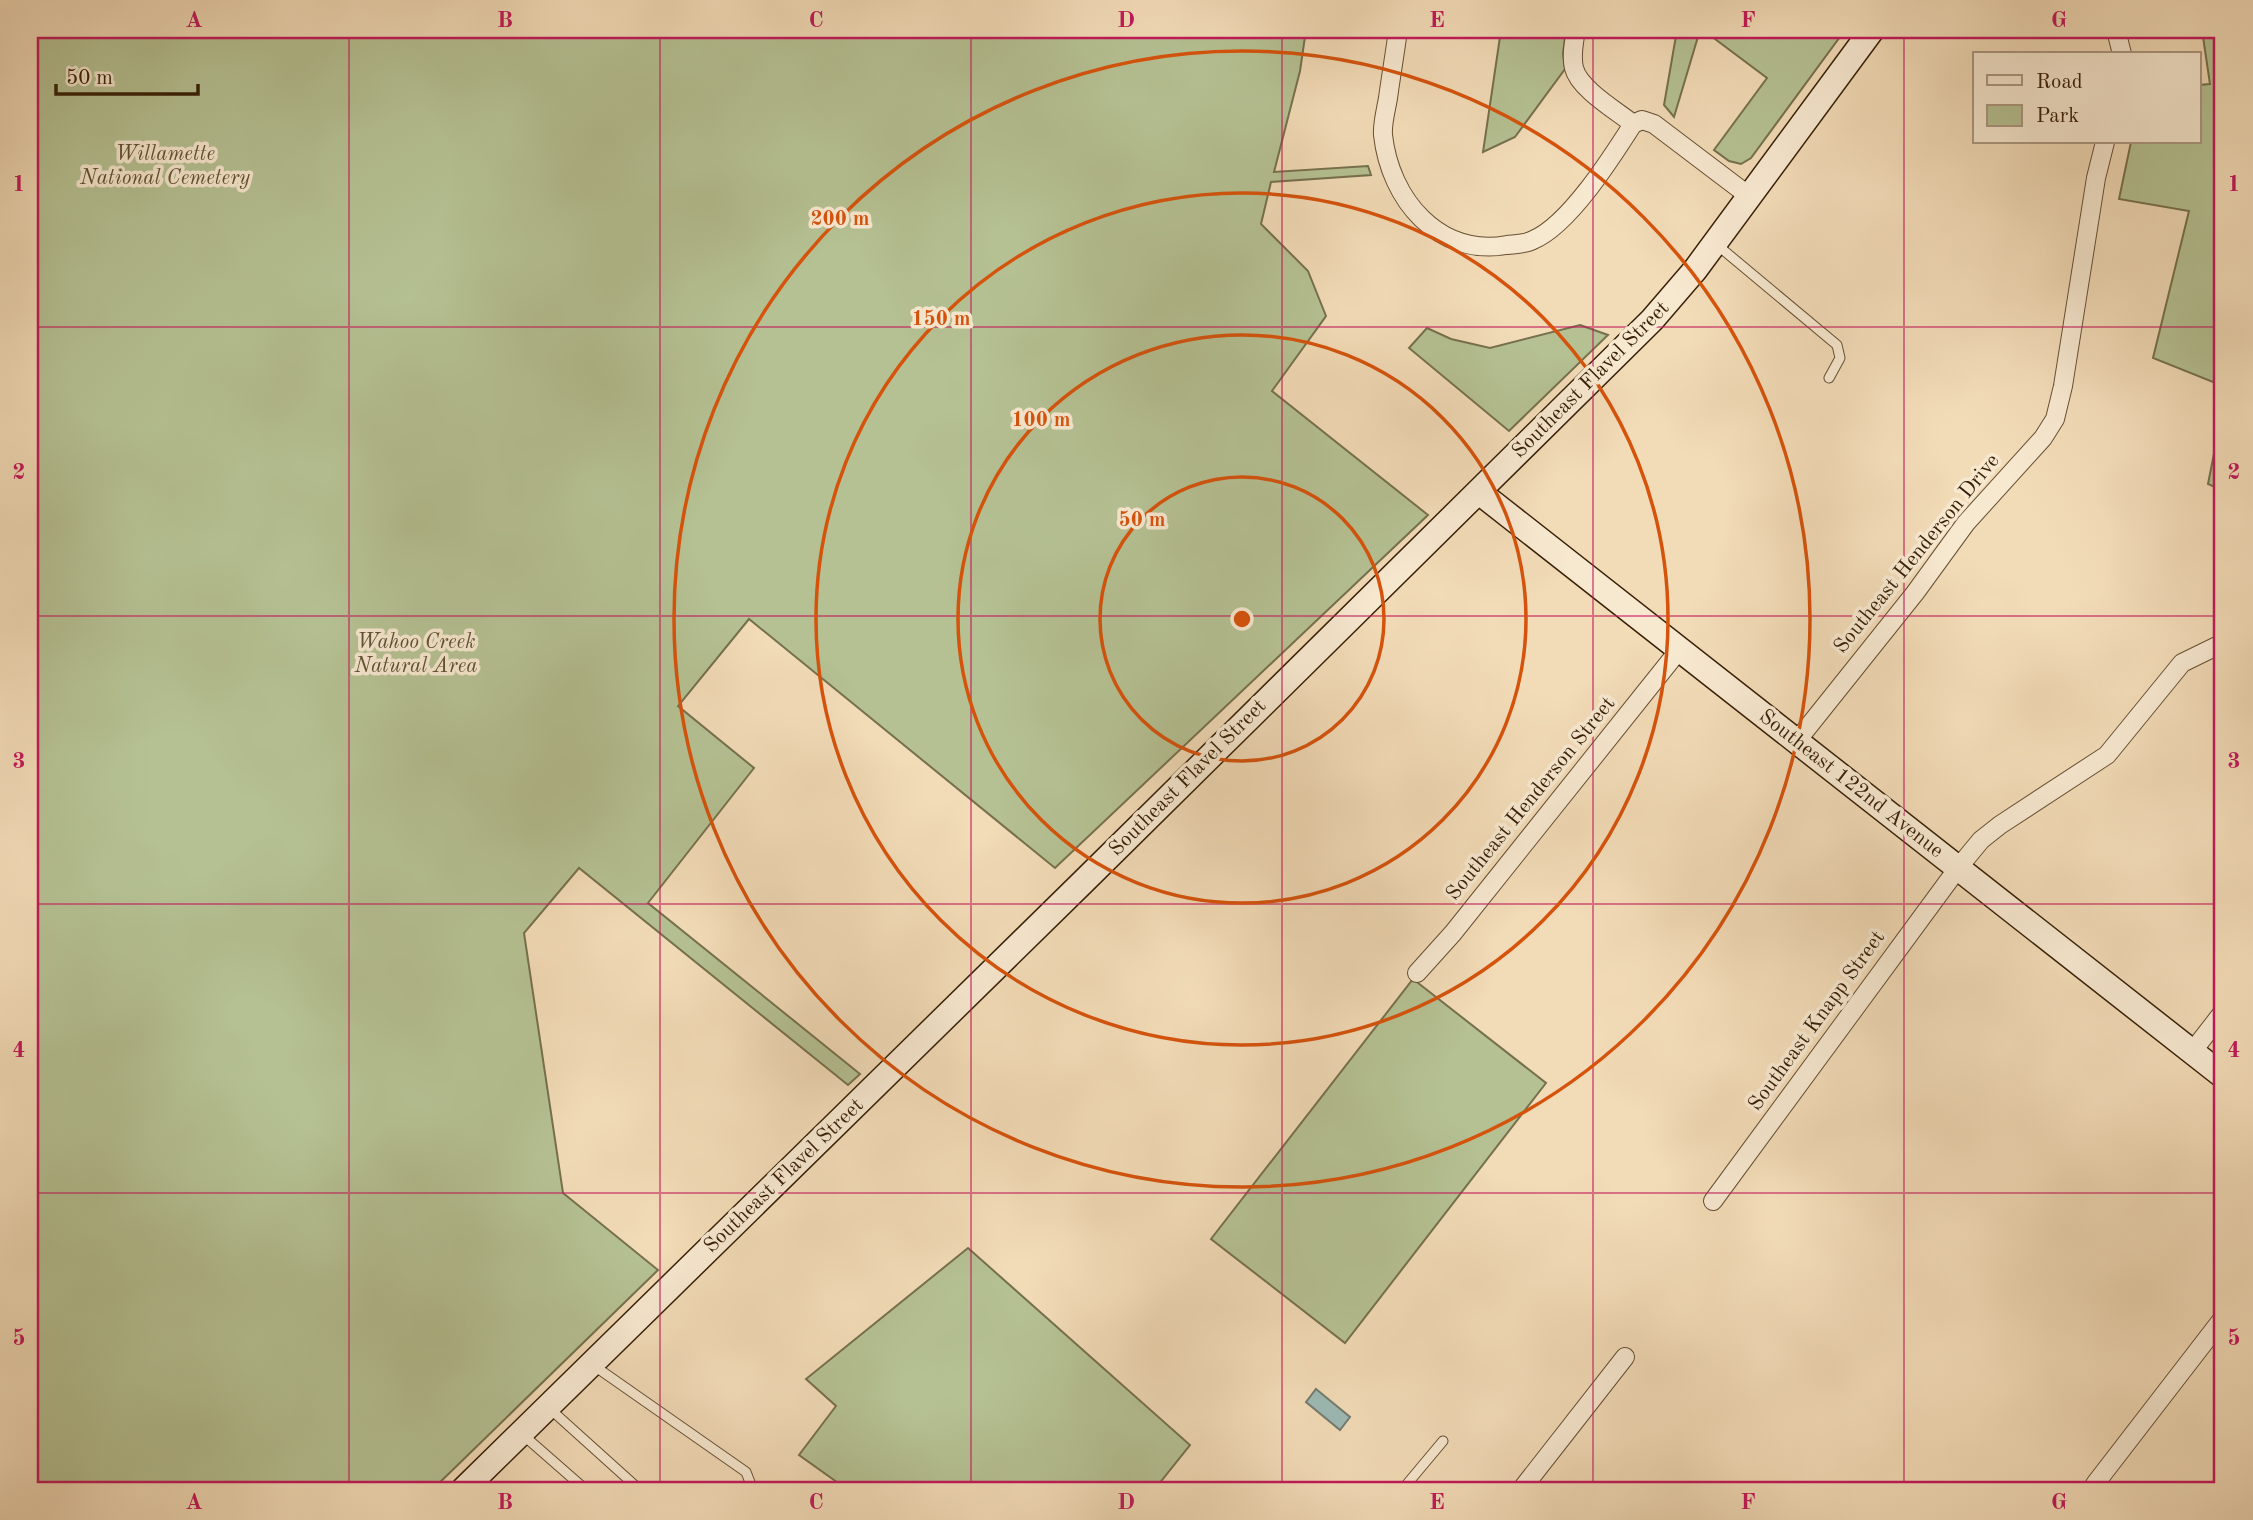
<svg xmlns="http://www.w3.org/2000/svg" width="2253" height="1520" font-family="'Old Standard TT',serif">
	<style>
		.green { fill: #b5c193; stroke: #76704d; stroke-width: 2 }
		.water { fill: #9cbab5; stroke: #747c6f; stroke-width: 2 }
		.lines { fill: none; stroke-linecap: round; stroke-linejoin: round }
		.lane-casing { stroke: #664f33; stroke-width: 11 }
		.street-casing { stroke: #664f33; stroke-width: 20 }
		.secondary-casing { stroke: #382007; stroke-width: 27 }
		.lane { stroke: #f7e8d0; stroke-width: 9 }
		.street { stroke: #f7e8d0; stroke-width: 18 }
		.secondary { stroke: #f7e8d0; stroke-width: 24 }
		.grid { fill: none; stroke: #c2185b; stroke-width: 2; stroke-opacity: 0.55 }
		.ring { fill: none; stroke: #d6530c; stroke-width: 3.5 }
		.labels { text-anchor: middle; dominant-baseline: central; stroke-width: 7; stroke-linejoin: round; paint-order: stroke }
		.park-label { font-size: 21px; font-style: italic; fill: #5e5031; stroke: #f7e8d0 }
		.street-label { font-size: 21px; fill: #382007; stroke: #f7e8d0 }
		.centre { fill: #d6530c; stroke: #f7e8d0; stroke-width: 3.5 }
		.ring-label { font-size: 21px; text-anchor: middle; font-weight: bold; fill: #d6530c; stroke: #f7e8d0; stroke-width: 7; stroke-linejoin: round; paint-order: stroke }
		.neatline { fill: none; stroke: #c2185b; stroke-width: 2.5 }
		.grid-label { font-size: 23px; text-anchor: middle; font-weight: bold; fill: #c2185b }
	</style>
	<rect width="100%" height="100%" fill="#f2dbb7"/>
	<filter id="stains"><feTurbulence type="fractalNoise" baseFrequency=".00286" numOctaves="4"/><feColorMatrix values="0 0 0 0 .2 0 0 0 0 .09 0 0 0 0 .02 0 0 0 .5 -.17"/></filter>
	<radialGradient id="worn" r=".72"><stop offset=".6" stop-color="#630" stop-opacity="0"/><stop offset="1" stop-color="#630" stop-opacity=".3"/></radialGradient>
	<path class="green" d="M30 30H1306L1300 71 1274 172 1368 166 1371 175 1271 182 1261 224 1308 271 1326 316 1272 391 1428 515 1055 868 749 619 678 706 754 768 648 903 860 1074 848 1085 579 868 524 933 563 1193 658 1270 432 1490H30Z
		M1501 30H1566L1563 54 1565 69 1515 137 1483 152Z
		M1677 30H1700L1674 117 1664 105Z
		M1703 30H1845L1751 158 1741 164 1729 161 1714 150 1767 78Z
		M2202 30H2223V386L2153 358 2189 211 2119 199 2131 142H2199V85L2210 84Z
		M1580 325 1608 335 1509 431 1409 348 1427 328 1451 339 1490 348Z
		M2223 408V491L2208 484Z
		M1413 979 1546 1083 1345 1343 1211 1239Z
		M968 1248 1190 1445 1154 1490H848L799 1455 836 1406 806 1379Z"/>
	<path class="water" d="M1316 1389 1350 1417 1340 1430 1306 1402Z"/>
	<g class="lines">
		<defs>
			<path id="lane" d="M1716 244 1837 345 1840 358 1829 378
				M593 1365 746 1472 753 1490
				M549 1408 640 1490
				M522 1434 586 1490
				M1402 1490 1443 1441"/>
			<path id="street" d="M1398 30C1395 53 1391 76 1388 98 1386 110 1382 124 1383 135 1390 199 1438 257 1507 245 1515 244 1526 244 1533 240 1569 225 1612 157 1633 124L1642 120 1654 124 1749 196
				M1576 30C1574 42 1571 56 1574 68 1579 89 1617 111 1633 124
				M2116 30 2122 54
				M1796 742 1915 593 1966 523 2043 438 2055 419 2063 386 2096 178 2105 142
				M1417 973 1453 933 1679 650
				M2192 1052 2223 1012
				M1713 1201 1958 868 1981 840 2000 825 2107 755 2182 663 2223 643
				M2095 1484 2223 1318
				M1521 1490 1625 1357"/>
			<path id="secondary" d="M1479 492 2223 1076
				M463 1490 1083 882 1652 320 1695 270 1872 30"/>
		</defs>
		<use href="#lane" class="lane-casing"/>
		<use href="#street" class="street-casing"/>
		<use href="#secondary" class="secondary-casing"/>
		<use href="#lane" class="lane"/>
		<use href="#street" class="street"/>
		<use href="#secondary" class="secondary"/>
	</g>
	<path class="grid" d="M349 30V1490M660 30V1490M971 30V1490M1282 30V1490M1593 30V1490M1904 30V1490M30 327H2223M30 616H2223M30 904H2223M30 1193H2223"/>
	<g class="ring">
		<circle cx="1242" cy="619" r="142"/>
		<circle cx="1242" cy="619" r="284"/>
		<circle cx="1242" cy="619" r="426"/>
		<circle cx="1242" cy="619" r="568"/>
	</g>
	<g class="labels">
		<g class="park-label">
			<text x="165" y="154">Willamette<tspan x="165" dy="24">National Cemetery</tspan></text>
			<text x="416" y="642">Wahoo Creek<tspan x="416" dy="24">Natural Area</tspan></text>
		</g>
		<g class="street-label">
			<text transform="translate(1591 380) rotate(-45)">Southeast Flavel Street</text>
			<text transform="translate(1917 554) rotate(-51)">Southeast Henderson Drive</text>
			<text transform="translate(1188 778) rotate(-45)">Southeast Flavel Street</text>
			<text transform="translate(1851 784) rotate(38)">Southeast 122nd Avenue</text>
			<text transform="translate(1531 799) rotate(-51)">Southeast Henderson Street</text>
			<text transform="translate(1817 1021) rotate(-54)">Southeast Knapp Street</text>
			<text transform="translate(784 1176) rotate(-44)">Southeast Flavel Street</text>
		</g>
	</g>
	<circle cx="1242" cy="619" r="10" class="centre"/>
	<g class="ring-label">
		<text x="840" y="225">200 m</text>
		<text x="941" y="325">150 m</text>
		<text x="1041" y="426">100 m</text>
		<text x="1142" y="526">50 m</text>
	</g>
	<rect width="2253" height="1520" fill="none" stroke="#f2dbb7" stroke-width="77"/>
	<rect x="1973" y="52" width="228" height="91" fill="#f7e8d0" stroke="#ab9880" stroke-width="2"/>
	<rect x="1987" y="75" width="35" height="10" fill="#f7e8d0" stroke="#ab9880" stroke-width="2"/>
	<text x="2036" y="88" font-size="21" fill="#382007">Road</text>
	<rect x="1987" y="105" width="35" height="21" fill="#b5c193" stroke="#ab9880" stroke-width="2"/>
	<text x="2036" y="122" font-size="21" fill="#382007">Park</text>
	<path d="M56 84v10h142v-10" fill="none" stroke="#382007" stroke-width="3.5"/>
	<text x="66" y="84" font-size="21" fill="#382007" stroke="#f7e8d0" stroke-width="5" paint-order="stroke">50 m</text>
	<rect x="38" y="38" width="2176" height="1444" class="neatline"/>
	<g class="grid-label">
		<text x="194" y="27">A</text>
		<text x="505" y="27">B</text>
		<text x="816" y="27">C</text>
		<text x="1126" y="27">D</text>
		<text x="1437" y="27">E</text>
		<text x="1748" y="27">F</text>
		<text x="2059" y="27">G</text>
		<text x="19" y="191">1</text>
		<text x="2234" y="191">1</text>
		<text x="19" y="479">2</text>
		<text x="2234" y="479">2</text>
		<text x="19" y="768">3</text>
		<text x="2234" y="768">3</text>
		<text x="19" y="1057">4</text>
		<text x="2234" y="1057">4</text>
		<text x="19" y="1345">5</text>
		<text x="2234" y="1345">5</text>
		<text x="194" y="1509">A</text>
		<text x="505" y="1509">B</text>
		<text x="816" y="1509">C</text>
		<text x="1126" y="1509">D</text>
		<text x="1437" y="1509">E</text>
		<text x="1748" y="1509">F</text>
		<text x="2059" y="1509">G</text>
	</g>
	<rect width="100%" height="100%" filter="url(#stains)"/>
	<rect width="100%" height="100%" fill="url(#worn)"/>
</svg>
